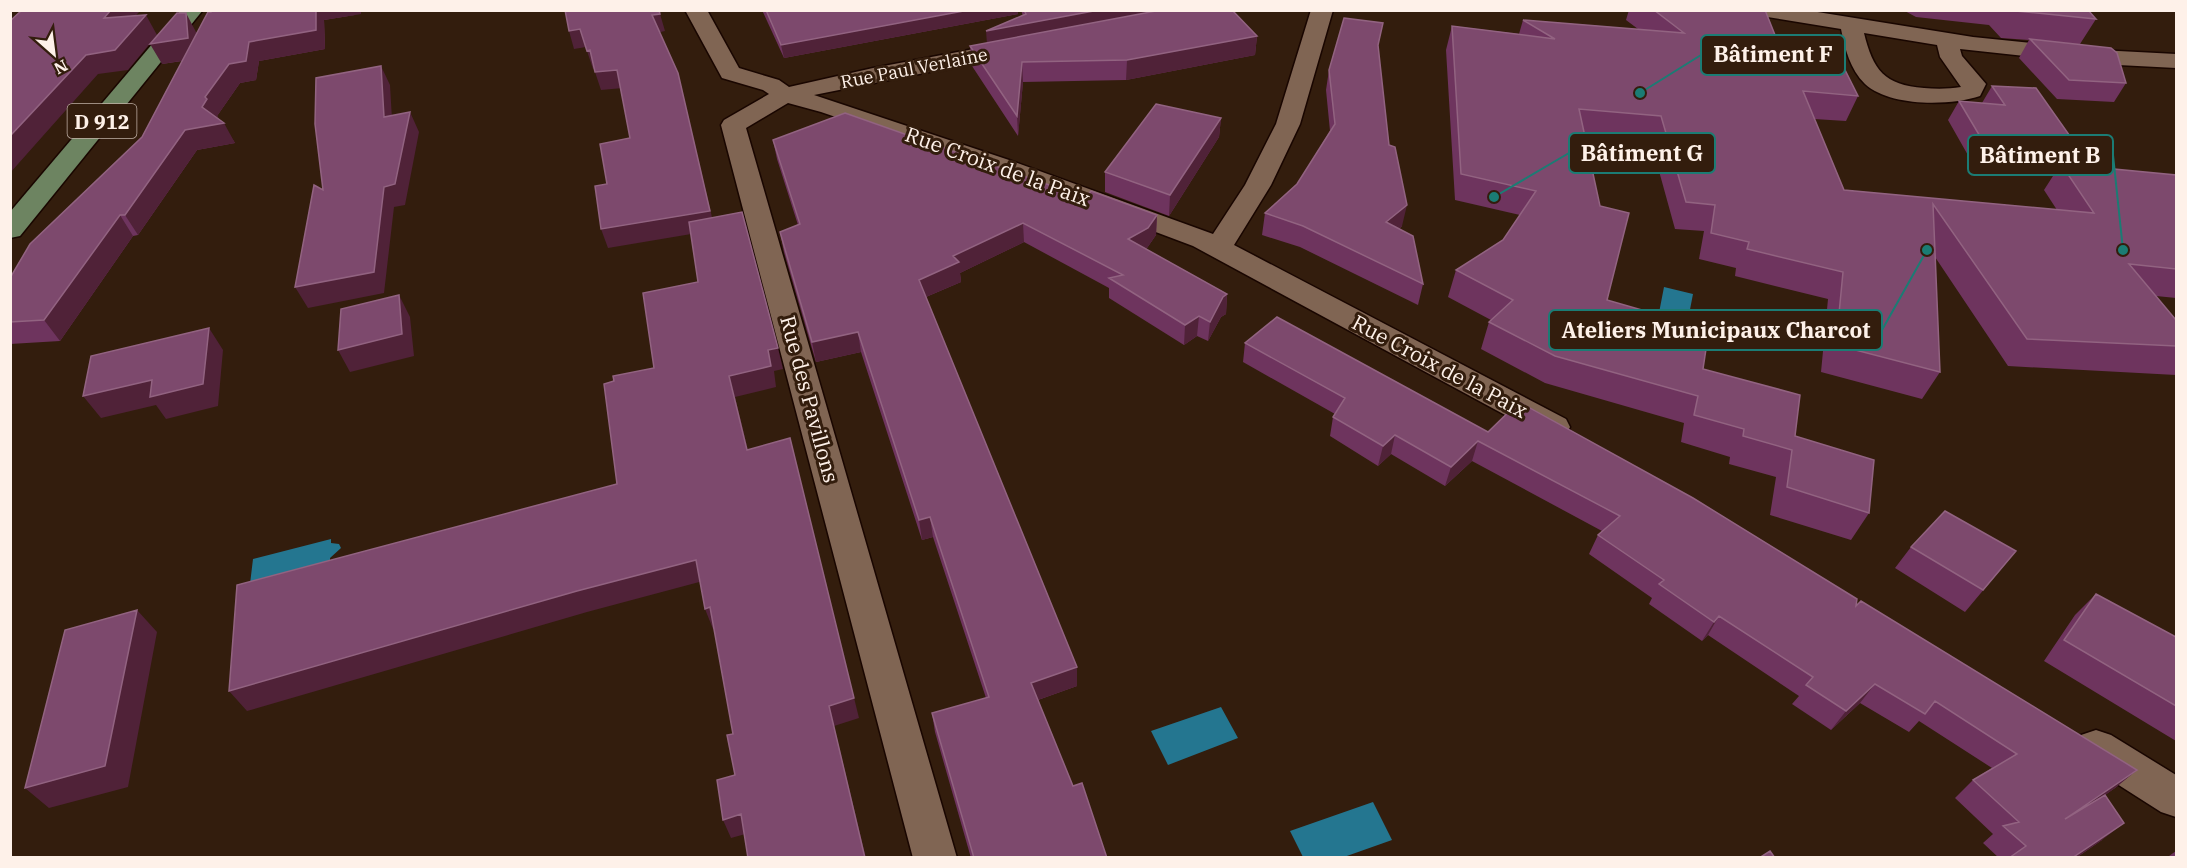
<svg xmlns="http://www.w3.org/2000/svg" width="2187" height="868" font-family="'IBM Plex Serif',serif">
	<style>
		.water { fill: #247690 }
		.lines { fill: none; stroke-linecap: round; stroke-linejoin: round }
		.minor-casing { stroke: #190600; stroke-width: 3 }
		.primary-casing { stroke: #190600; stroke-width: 3 }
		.minor { fill: #806553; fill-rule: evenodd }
		.primary { fill: #6d8461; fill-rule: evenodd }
		.wall { fill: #6e345e }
		.shaded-wall { fill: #502238 }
		.building { fill: #7d496d; stroke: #926381; stroke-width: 1.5 }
		.labels { text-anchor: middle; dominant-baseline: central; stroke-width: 6; stroke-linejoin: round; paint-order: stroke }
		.far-street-label { font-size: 18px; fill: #fef1e9; stroke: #331d0d }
		.shield { fill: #331d0d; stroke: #c1b1a7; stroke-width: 1.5 }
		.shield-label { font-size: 20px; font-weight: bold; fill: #fef1e9 }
		.street-label { font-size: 21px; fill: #fef1e9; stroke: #331d0d }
		.leader { fill: none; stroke: #1b7c74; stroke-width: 2 }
		.callout-dot { fill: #1b7c74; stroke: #331d0d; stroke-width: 2 }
		.callout { fill: #331d0d; stroke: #1b7c74; stroke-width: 2 }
		.callout-label { font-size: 22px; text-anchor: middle; font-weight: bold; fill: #fef1e9 }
	</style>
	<rect width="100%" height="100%" fill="#331d0d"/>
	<path class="water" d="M1664 287 1693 294 1687 325 1658 318Z
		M331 539V543L339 544 341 548 330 558V563L250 584 253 559Z
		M1221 707 1238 738 1168 765 1151 731Z
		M1373 802 1392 840 1344 857H1303L1290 831Z"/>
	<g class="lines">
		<defs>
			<path id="minor" d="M685 10H707L739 68 779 80 789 87 873 68 1016 41 1024 43 1027 48 1024 53 814 95 1009 160 1213 234 1245 185 1276 124 1311 10H1333L1300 124 1271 185 1234 245 1566 419 1570 427 1566 435 1554 439 1542 435 1193 246 991 170 821 112 788 103 746 128 957 858H913L721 125 724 120 769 94 763 90 722 78Z
				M1751 10H1805L1973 37 2099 50 2176 54V68L2099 64 1960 49 1962 56 1986 84 1980 96C1950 106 1890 107 1865 84 1850 69 1845 49 1841 29L1761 16 1753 15ZM1864 33 1937 45 1940 57 1961 87C1949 89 1936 89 1924 88 1884 85 1873 70 1864 33Z
				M2096 730 2111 735 2176 775V817L2161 812 2081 761 2075 748 2081 735Z"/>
			<path id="primary" d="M181 10H203L20 236 10 238V212Z"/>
		</defs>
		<use href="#minor" class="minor-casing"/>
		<use href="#primary" class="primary-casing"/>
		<use href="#minor" class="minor"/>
		<use href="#primary" class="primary"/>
	</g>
	<path class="wall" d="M762 10H1018V14L784 58Z
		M1021 10H1232L1257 36 1255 55 1126 80 1023 82 1018 136 972 66 970 46 987 43 1023 16Z
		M1629 10H1765L1777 40 1858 96 1846 121 1814 119 1844 190 2057 210 2044 190 2060 165 1969 157 1948 120 1959 101 1982 103 1992 86 2077 146 2065 165 2176 175V298L2156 296 2176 320V375L2008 366 1935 257 1940 372 1922 399 1821 372 1828 299 1735 276 1736 268 1699 259 1704 231 1675 229 1651 142 1584 136 1607 300 1639 323 1648 334 1703 369 1795 436 1869 513 1851 540 1770 515 1776 477 1729 464 1730 457 1681 442 1684 423 1545 383 1481 349 1489 322 1491 320 1448 297 1456 270 1503 240 1520 215 1455 200 1446 50 1452 26 1519 34 1523 20 1638 29 1626 20Z
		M1903 10H2088L2096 19 2080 44 2126 83 2114 102 2057 99 2019 58 2029 40 2001 38 1989 25 1916 17Z
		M361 14 324 20 325 49 259 61 256 80 240 83 217 116 235 143 197 150 138 235 133 236 60 341 10 344V278L142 137 182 61 162 64 196 32 197 34Z
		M1378 48 1389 145 1402 226 1399 229 1423 284 1418 305 1300 247 1262 235 1265 213 1297 184 1330 131 1326 90 1329 70Z
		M1221 118 1219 137 1169 216 1105 192V172Z
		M773 140 1086 198 1157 215 1156 235 1147 248 1146 249 1227 294 1226 314 1221 317 1208 341 1197 336 1184 345 1109 298V288L1024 242 960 273 961 282 926 297 1077 667V686L1038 700 1073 786 1107 858H971L935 732 932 713 986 698 933 537 922 540 861 352 816 362 784 252 780 232 798 225 777 159Z
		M1245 343 1488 432 1856 606 2137 770 2115 788 2105 795 2102 840 2076 858H1999L1983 843 1993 834 1955 798 1973 780 1992 768 1919 721 1909 732 1860 703 1831 730 1792 704 1799 696 1708 635 1702 641 1649 604 1652 598 1589 554 1598 535 1602 531 1472 461 1445 486 1391 454 1378 466 1330 436 1333 417 1335 414 1243 362Z
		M1911 547 2016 551 1965 612 1895 568Z
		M2096 594 2176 637V741L2044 661 2075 615Z
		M2176 851V858H2168L2169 856Z"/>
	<path class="shaded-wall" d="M111 10H141L115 37 104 18Z
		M316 10H361V14L324 20 325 49 259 61 256 80 240 83 217 116 219 119 224 123 235 143 197 150 138 235 125 215 202 107 205 97 229 64 249 42Z
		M969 10H1018V14L784 58 781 45Z
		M1099 10H1168L987 44 986 31Z
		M186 13 196 32 199 58 162 64 150 44Z
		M660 14 665 31 656 33 652 15Z
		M146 15 157 35 128 70 98 74 10 173V136L86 55Z
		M580 29 586 47 574 49 569 31Z
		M1257 36 1255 55 1126 80 1127 60Z
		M590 50 595 68 593 69 587 51Z
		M1022 62 1023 82 1018 136 1017 116Z
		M381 66 390 85 393 137 384 117Z
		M617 70 623 88 601 90 595 72Z
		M678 73 715 230 608 248 601 229Z
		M410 112 419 132 405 205 394 207 384 293 308 308 295 287 384 187Z
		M1221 118 1219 137 1169 216 1170 195Z
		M1407 205 1402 226 1382 243 1386 222Z
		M120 215 133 236 60 341 44 320Z
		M1157 215 1156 235 1147 248 1127 259 1128 239Z
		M1023 223 1024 242 960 273 961 282 921 299 919 280 953 256Z
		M1227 294 1226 314 1221 317 1208 341 1210 322 1223 297Z
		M399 295 410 317 414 356 350 372 338 350Z
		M1199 316 1197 336 1184 345 1185 325Z
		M209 328 223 350 218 406 166 419 156 405 101 418 83 396 152 380Z
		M858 332 861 352 816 362 812 342Z
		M778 348 783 369 774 371 776 387 735 397 753 471 729 376 768 350Z
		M1395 435 1391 454 1378 466 1383 446Z
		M790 438 859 718 834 726 866 858H865L829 706Z
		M1478 441 1472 461 1445 486 1451 467Z
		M930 517 933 537 922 540 919 520Z
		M696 560 703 581 587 612 247 711 229 691 577 591Z
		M710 607 718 628 713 629 705 609Z
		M137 610 157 632 128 787 49 808 25 788Z
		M1719 616 1708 635 1702 641 1714 622Z
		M1077 667V686L1032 702 1031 683Z
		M1875 684 1860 703 1831 730 1846 711Z
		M2137 770 2115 788 2045 837 2065 819Z
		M741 814 749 833 731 838 723 820Z
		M2124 823 2102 840 2076 858H2072Z"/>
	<path class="building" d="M22 10H111L104 18 146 15 115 50 86 55 10 136V21Z
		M212 10H316V30L249 42 246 61 229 64 205 97 207 99 202 107 224 123 185 130 125 215H120L44 320 10 322V278L30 244 142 137 208 12H211Z
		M565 10H659L660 14 652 15 678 73 710 211 601 229 595 186 607 184 600 144 630 138 617 70 595 72 590 50 587 51 580 29 569 31Z
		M766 10H969L781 45Z
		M1024 10H1099L986 31 1026 14Z
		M1161 10H1232L1257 36 1127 60 1022 62 1017 116 970 46Z
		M1654 10H1765L1777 40 1832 44 1858 96 1803 91 1844 190 2094 213 2061 164 2176 175V269L2129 264 2176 320V346L2027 339 1933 204 1940 372 1836 345 1843 272 1747 249 1749 242 1711 233 1715 205 1686 202 1661 116 1579 109 1600 206 1629 213 1607 300 1642 310 1639 323 1650 327 1648 334 1706 349 1703 369 1800 395 1795 436 1874 460 1869 513 1787 487 1792 450 1743 436 1744 429 1694 415 1698 396 1555 356 1489 322 1513 300 1456 270 1503 240 1536 191 1461 174 1452 26 1555 39 1523 20 1684 33Z
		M2016 10H2088L2096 19 2016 11Z
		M177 13H186L188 38 150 44Z
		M1344 18 1383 23 1378 45 1389 145 1395 147 1407 205 1386 222 1413 236 1423 284 1303 226 1265 213 1297 184 1335 124 1329 70Z
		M2030 39 2111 48 2117 53 2126 83 2069 80Z
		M381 66 384 117 410 112 395 184 384 187 374 272 295 287 314 185 323 190 315 124 316 78Z
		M1992 86 2036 88 2077 146 1981 138 1959 101 2005 105Z
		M1156 104 1221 118 1170 195 1105 172Z
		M845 113 1086 198 1091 191 1157 215 1148 228 1128 239 1227 294 1223 297 1210 322 1199 316 1185 325 1109 278 1123 275 1023 223 953 256 959 262 919 280 1077 667 1031 683 1073 786 1082 783 1107 858H974L932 713 989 697 930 517 919 520 858 332 812 342 780 232 800 224 773 140Z
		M742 212 778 348 768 350 771 366 729 376 747 450 790 438 854 698 829 706 865 858H748L741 814 723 820 717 780 735 775 727 735 733 734 710 607 705 609 696 560 577 591 229 691 237 585 617 484 604 384 614 381 613 376 654 368 643 293 698 282 689 222Z
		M399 295 402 334 338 350 341 309Z
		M1277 317 1488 432 1519 402 1693 498 1857 599 1856 606 1861 601 2137 770 2065 819 2105 795 2124 823 2072 858H2009L2026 846 2003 826 2019 822 1973 780 2017 754 1935 701 1925 714 1875 684 1846 711 1806 685 1813 677 1719 616 1714 622 1659 584 1664 580 1598 535 1620 516 1478 441 1451 467 1395 435 1383 446 1333 417 1345 398 1245 343Z
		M209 328 203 384 150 397 152 380 83 396 91 356Z
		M1945 511 2016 551 1983 590 1911 547Z
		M2096 594 2176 637V706L2064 640Z
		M137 610 105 766 25 788 65 630Z
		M1770 851 1775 858H1759Z"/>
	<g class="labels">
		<g class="far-street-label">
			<text transform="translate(914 68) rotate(-11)">Rue Paul Verlaine</text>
		</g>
		<rect class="shield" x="67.5" y="104" width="69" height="34" rx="4.5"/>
		<g class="shield-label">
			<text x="102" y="121">D 912</text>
		</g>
		<g class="street-label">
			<text transform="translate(998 166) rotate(20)">Rue Croix de la Paix</text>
			<text transform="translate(1440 366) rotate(28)">Rue Croix de la Paix</text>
			<text transform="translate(810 399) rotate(75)">Rue des Pavillons</text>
		</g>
	</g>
	<path class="leader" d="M1640 93L1701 55M1494 197L1569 153M2123 250L2113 155M1927 250L1882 330"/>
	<g class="callout-dot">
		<circle cx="1640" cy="93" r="6"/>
		<circle cx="1494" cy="197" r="6"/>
		<circle cx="2123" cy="250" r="6"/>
		<circle cx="1927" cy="250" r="6"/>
	</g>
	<g class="callout">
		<rect x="1701" y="35" width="144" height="40" rx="6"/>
		<rect x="1569" y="133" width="146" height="40" rx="6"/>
		<rect x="1968" y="135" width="145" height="40" rx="6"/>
		<rect x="1549" y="310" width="333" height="40" rx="6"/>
	</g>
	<g class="callout-label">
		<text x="1773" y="62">Bâtiment F</text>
		<text x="1642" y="161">Bâtiment G</text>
		<text x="2040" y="163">Bâtiment B</text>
		<text x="1716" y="338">Ateliers Municipaux Charcot</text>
	</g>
	<rect width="2187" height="868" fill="none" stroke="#fef1e9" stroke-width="24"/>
	<g transform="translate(54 54) rotate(152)" stroke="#331d0d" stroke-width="4.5" paint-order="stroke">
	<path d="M0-4.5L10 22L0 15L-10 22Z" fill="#fef1e9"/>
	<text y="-9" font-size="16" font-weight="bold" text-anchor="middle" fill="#fef1e9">N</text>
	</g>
</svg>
